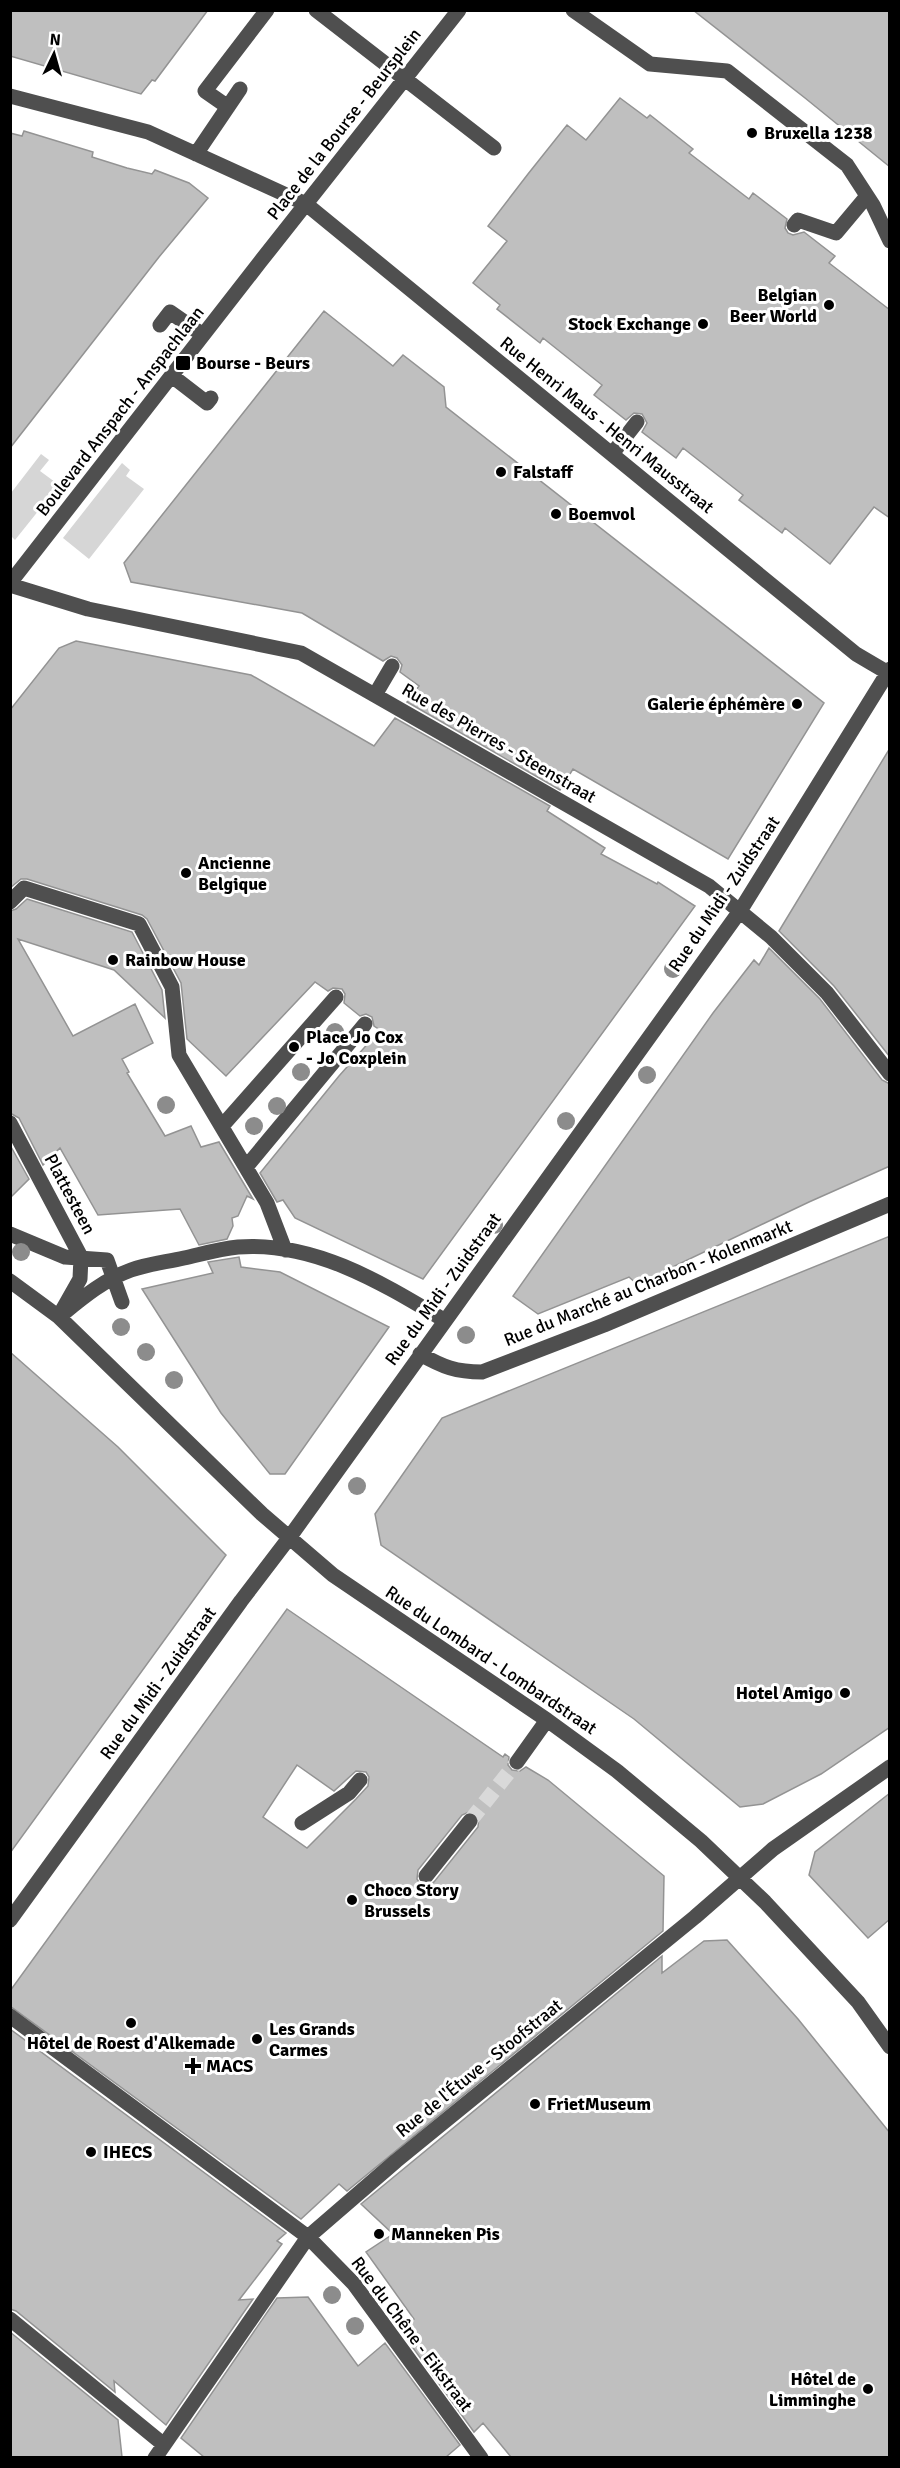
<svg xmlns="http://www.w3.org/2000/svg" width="900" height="2468" font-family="Signika,sans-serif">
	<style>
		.green { fill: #d6d6d6 }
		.building { fill: #bfbfbf; stroke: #939393; stroke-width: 1.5; fill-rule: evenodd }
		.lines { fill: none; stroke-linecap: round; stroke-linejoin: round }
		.minor-tunnel { stroke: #d9d9d9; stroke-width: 15; stroke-dasharray: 15 8; stroke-linecap: butt }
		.minor { stroke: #4f4f4f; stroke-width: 15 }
		.tree { fill: #8c8c8c }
		.poi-dot { fill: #000; stroke: #fff; stroke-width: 2 }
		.labels { text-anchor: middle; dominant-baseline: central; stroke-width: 6; stroke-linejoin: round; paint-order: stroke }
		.street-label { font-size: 18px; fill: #000; stroke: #fff }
		.poi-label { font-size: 18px; font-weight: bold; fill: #000; stroke: #fff; text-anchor: start }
	</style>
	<rect width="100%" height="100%" fill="#fff"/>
	<path class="green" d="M41 454 49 460 40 471 59 485 15 540 11 536V493Z
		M122 463 130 470 126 476 144 489 89 559 63 538Z"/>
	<path class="building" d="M10 10H208L155 81 152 80 141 94 10 56Z
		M693 10H890V167L805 98Z
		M620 98 647 118 650 115 693 149 689 153 749 199 753 193 787 219 785 228 788 233 793 235 804 232 835 256 829 263 890 310V518L874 507 830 564 785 528 782 533 739 500 743 495 683 448 676 458 642 432 647 423 642 414 634 413 626 420 594 395 602 385 543 338 540 343 497 309 500 305 473 283 507 241 488 226 528 174 567 125 586 140Z
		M24 131 93 152 92 157 127 168 152 174 155 170 189 183 208 198 159 257 10 448V133L22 136Z
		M324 311 393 366 403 355 444 387 446 407 824 703 728 859 573 769 560 790 407 702 419 686 400 672 402 665 397 658 391 656 383 661 302 613 131 582 124 563Z
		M76 641 251 675 374 746 395 718 550 806 547 811 605 848 601 854 657 884 658 882 695 906 423 1279 295 1218 283 1200 277 1202 260 1173 339 1076 380 1030 374 1026 372 1017 366 1014 360 1016 344 1003 345 994 342 989 333 988 328 991 315 982 226 1076 187 1039 181 983 147 919 142 915 27 879H21L10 888V710L59 648Z
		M890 748V1057L834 986 779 931Z
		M27 899 132 932 162 990 165 1018 114 970 18 939 73 1036 135 1004 153 1043 122 1059 129 1072 127 1073 165 1136 191 1126 201 1147 219 1142 253 1199 247 1196 238 1216 232 1218 233 1226 227 1239 199 1245 180 1209 98 1215 60 1148 43 1165 19 1118 10 1113V911L16 909Z
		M769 948 820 999 882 1080 890 1084V1166L809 1202 637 1284 629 1277 538 1314 513 1296 713 1013 754 960 759 965Z
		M10 1145 29 1179 10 1198Z
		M890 1236V1727L821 1774 763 1804 740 1807 634 1719 381 1545 375 1514 442 1418Z
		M239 1257 241 1267 280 1272 389 1327 285 1474H270L221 1413 142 1289 213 1273 208 1262Z
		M10 1352 118 1447 226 1555 10 1853Z
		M287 1609 503 1757 505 1754 509 1757 508 1765 512 1770 520 1771 526 1767 548 1780 664 1876 663 1931 347 2191 339 2184 301 2219 10 2006V1991ZM297 1765 334 1791 356 1771 366 1772 369 1777 368 1786 356 1799 307 1848 263 1817ZM471 1811 479 1817 478 1827 434 1882 429 1885 420 1884 417 1879 418 1870 462 1815Z
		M890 1793V1919L868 1938 809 1875 815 1852Z
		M727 1940 798 2019 890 2133V2457H511L483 2423 474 2432 400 2330 414 2319 366 2252 393 2234 361 2204 662 1956V1973L704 1941Z
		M10 2029 286 2233 277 2241 282 2244 239 2300 253 2299 166 2425 114 2381 115 2392 16 2311 10 2309Z
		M308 2297 358 2366 385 2343 460 2445 446 2457H204L181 2438 277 2298Z
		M10 2332 118 2420 122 2457H10Z"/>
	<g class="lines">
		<path class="minor-tunnel" d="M470 1821 517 1762"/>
		<path class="minor" d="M316 10 494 148
			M573 10 650 64 727 71 847 165 873 205 890 241
			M10 96 148 132 306 204 856 654 890 674
			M228 107 205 91 267 10
			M196 154 240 89
			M794 225 798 220 836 233 867 196
			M160 325 170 312 203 335
			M172 376 207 403 211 398
			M612 454 637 422
			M10 583 260 262 459 10
			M10 585 88 609 301 653 709 886 771 937 827 993 890 1074
			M375 695 392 666
			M10 902 24 888 139 924 172 987 179 1055 267 1203 285 1250
			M10 1123 81 1257 80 1279 63 1309
			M223 1125 336 997
			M247 1166 365 1024
			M10 1234 65 1257 107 1260 122 1302
			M10 1281 59 1317 262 1514 333 1575 547 1720 617 1771 701 1841 765 1902 858 2002 890 2047
			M59 1317C81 1299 103 1280 131 1270 148 1264 167 1262 184 1258 202 1254 219 1249 238 1247 314 1241 382 1283 444 1320
			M420 1354C443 1367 456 1372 482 1372L604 1325 890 1204
			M517 1762 547 1720
			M302 1823 349 1793 360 1780
			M426 1876 470 1821
			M10 1920 241 1601 289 1538 740 911 890 669
			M10 2016 308 2237 354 2284 481 2458
			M10 2319 163 2444
			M155 2458 308 2237 396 2161 695 1917 773 1849 890 1767"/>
	</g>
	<g class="tree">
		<circle cx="673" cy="969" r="9"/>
		<circle cx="335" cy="1032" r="9"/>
		<circle cx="301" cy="1072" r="9"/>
		<circle cx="647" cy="1075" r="9"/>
		<circle cx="166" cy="1105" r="9"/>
		<circle cx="277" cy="1106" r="9"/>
		<circle cx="566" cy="1121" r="9"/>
		<circle cx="254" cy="1126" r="9"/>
		<circle cx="494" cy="1225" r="9"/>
		<circle cx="21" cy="1252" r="9"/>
		<circle cx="121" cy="1327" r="9"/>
		<circle cx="466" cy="1335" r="9"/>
		<circle cx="146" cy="1352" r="9"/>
		<circle cx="174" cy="1380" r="9"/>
		<circle cx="357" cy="1486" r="9"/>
		<circle cx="332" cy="2295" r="9"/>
		<circle cx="355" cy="2326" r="9"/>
	</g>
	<g class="poi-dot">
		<circle cx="752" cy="133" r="6"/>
		<circle cx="829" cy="305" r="6"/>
		<circle cx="703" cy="324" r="6"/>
		<rect x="175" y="355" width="16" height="16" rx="3"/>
		<circle cx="501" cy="472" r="6"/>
		<circle cx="556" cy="514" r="6"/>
		<circle cx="797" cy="704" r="6"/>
		<circle cx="186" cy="873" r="6"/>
		<circle cx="113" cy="960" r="6"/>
		<circle cx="294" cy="1047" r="6"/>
		<circle cx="845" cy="1693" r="6"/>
		<circle cx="352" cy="1900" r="6"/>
		<circle cx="131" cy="2023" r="6"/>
		<circle cx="257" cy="2039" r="6"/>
		<path d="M190 2057h6v6h6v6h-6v6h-6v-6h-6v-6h6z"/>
		<circle cx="535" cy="2104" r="6"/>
		<circle cx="91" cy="2152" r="6"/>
		<circle cx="379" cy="2234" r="6"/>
		<circle cx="868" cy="2389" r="6"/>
	</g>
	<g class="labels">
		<g class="street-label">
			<text transform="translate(344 124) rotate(-52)">Place de la Bourse - Beursplein</text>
			<text transform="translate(120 411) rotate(-52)">Boulevard Anspach - Anspachlaan</text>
			<text transform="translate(607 425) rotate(39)">Rue Henri Maus - Henri Mausstraat</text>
			<text transform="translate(499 743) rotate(30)">Rue des Pierres - Steenstraat</text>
			<text transform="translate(724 894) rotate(-56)">Rue du Midi - Zuidstraat</text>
			<text transform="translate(70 1194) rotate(62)">Plattesteen</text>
			<text transform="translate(648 1283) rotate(-22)">Rue du Marché au Charbon - Kolenmarkt</text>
			<text transform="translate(443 1289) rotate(-54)">Rue du Midi - Zuidstraat</text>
			<text transform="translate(491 1660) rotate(34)">Rue du Lombard - Lombardstraat</text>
			<text transform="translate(158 1683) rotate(-54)">Rue du Midi - Zuidstraat</text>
			<text transform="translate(479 2068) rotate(-39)">Rue de l'Étuve - Stoofstraat</text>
			<text transform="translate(412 2334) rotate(53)">Rue du Chêne - Eikstraat</text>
		</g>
		<g class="poi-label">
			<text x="764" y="133">Bruxella 1238</text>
			<text x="817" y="295" text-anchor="end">Belgian<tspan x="817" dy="21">Beer World</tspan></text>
			<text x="691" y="324" text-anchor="end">Stock Exchange</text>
			<text x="196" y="363">Bourse - Beurs</text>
			<text x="513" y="472">Falstaff</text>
			<text x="568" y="514">Boemvol</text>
			<text x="785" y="704" text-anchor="end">Galerie éphémère</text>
			<text x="198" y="863">Ancienne<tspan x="198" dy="21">Belgique</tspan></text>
			<text x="125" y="960">Rainbow House</text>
			<text x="306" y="1037">Place Jo Cox<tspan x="306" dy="21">- Jo Coxplein</tspan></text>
			<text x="833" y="1693" text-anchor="end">Hotel Amigo</text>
			<text x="364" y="1890">Choco Story<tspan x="364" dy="21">Brussels</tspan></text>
			<text x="269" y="2029">Les Grands<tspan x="269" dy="21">Carmes</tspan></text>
			<text x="131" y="2043" text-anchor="middle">Hôtel de Roest d'Alkemade</text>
			<text x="206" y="2066">MACS</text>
			<text x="547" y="2104">FrietMuseum</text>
			<text x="103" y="2152">IHECS</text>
			<text x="391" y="2234">Manneken Pis</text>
			<text x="856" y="2379" text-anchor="end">Hôtel de<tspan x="856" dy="21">Limminghe</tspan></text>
		</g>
	</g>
	<rect width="900" height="2468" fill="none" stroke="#000000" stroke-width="24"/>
	<g transform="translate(54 54) rotate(5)" stroke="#ffffff" stroke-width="4.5" paint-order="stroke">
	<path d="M0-4.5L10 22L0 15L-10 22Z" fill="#000000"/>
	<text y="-9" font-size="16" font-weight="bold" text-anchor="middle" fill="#000000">N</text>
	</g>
</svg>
